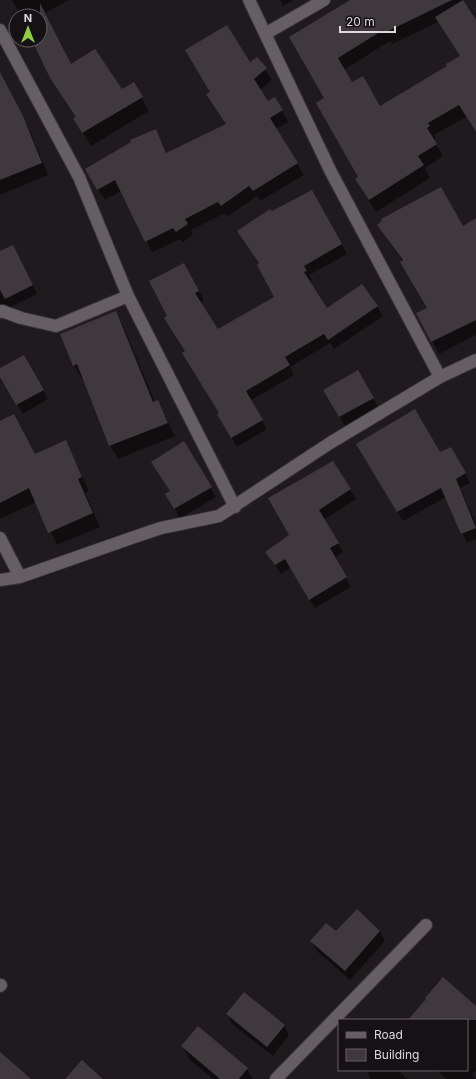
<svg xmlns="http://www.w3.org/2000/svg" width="476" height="1079" font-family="Inter,sans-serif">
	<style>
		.shadow { fill: #0007; fill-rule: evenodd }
		.building { fill: #3f393d }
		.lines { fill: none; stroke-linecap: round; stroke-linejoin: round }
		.street-casing { stroke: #383436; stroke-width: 14 }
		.street { stroke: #655e62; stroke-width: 12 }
	</style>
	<rect width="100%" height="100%" fill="#1f1a1d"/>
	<path class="shadow" d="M12 0H69L45 13 71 65 121 91 133 84 149 111 91 146 75 119 79 121 33 40H40V16H21Z
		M280 0H294L283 6Z
		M353 0H462L476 22V132L466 117 434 135 436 138 433 140 443 156 425 168 430 178 376 212 356 180 360 177 326 98ZM438 22 460 56 449 66 380 107 352 83 344 70 390 41 392 44Z
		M257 58 272 80 260 90 268 102 275 98 288 122 276 129 304 175 260 201 257 196 228 216 225 213 191 230 193 235 183 242 180 239 152 252 121 191 105 200 86 169 156 130 167 154 227 125 250 64Z
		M0 76 29 129 48 175 0 195Z
		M311 192 347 254 309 275 312 280 309 282 326 309 377 306 383 316 334 349 330 343 290 367 294 375 250 401 267 429 237 447 218 415 220 414 186 352 169 316 183 264 204 300 200 303 218 331 275 297 260 264 271 212Z
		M378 225 476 227V335L439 354 418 313 428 308 403 262Z
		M0 252 18 255 37 294 0 312Z
		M115 313 123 326 155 402 158 401 175 436 118 459 110 445 83 378 82 379 74 365Z
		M24 356 48 399 23 414 0 375V370Z
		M358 372 378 407 345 426 325 390Z
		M0 422 35 455 66 442 89 491 85 492 100 527 57 545 36 502 0 519Z
		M183 442 216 497 180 518 166 494 171 492Z
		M357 444 456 457 470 483 460 488 476 524V539L467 543 446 497 403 521Z
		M332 462 356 499 324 520 343 552 334 558 351 587 315 608 291 567 281 574 267 553 290 535Z
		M357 910 380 931 385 941 350 980 317 951 311 941 336 932Z
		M476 1008V1070L472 1074 476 1079H447L436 1070H467V1020H409Z
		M227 1014 284 1025 289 1035 273 1056 232 1024Z
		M182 1046 247 1069 253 1079H213L190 1060Z
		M368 1070H398L407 1079H371L367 1071Z"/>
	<path class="building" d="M350 0H452L384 33 383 30 338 58 352 82 363 76 380 106 447 66 446 64 460 56 435 17 463 0 476 20V132L459 105 428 123 430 126 427 128 437 144 418 156 424 165 369 200 355 179 358 177 316 103 324 98 289 37Z
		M40 3 71 64 95 49 122 89 134 82 143 97 82 133 73 118 76 117 50 78 32 40H40Z
		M227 25 250 62 257 57 267 68 254 79 268 101 275 97 283 110 270 118 298 163 253 191 249 186 221 206 218 202 185 219 188 224 176 232 173 228 145 242 115 180 97 190 85 169 131 142 130 140 156 129 166 153 226 124 206 94 210 92 185 50Z
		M0 72 23 116 42 163 0 180Z
		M441 187 463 226 476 218V320L431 342 416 313 427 308 400 262 403 260 377 225 382 221 381 219Z
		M312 190 342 244 304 266 307 271 304 272 327 308 362 284 378 306 328 340 324 334 285 357 290 365 246 391 263 420 231 438 217 414 219 413 182 353 185 351 164 318 167 316 149 281 184 263 199 291 195 293 218 329 274 297 257 265 259 263 237 231 270 209 272 211Z
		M13 245 33 285 5 299 0 290V251Z
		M116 311 153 402 158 400 168 423 109 446 77 364 73 366 60 334Z
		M24 355 44 390 16 405 0 377V368Z
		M358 370 374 398 339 417 323 390Z
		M415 409 440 452 451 447 466 473 456 479 476 528 461 534 441 488 397 512 356 444Z
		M14 414 35 454 66 440 82 477 78 479 93 513 48 533 29 488 0 503V421Z
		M184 441 212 487 174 509 165 494 170 491 151 462Z
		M333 461 351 489 319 510 339 543 330 548 347 577 309 600 285 559 275 565 265 552 289 535 268 498Z
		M357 909 380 931 345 971 310 941 326 923 336 931Z
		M443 977 476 1006V1020H408L426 999 425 998Z
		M244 992 285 1025 267 1047 226 1014Z
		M198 1026 248 1068 239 1079H220L181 1046Z
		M0 1052 31 1079H0Z
		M82 1060 103 1079H65Z"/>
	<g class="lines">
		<defs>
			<path id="street" d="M249 0 331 172 440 377
				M0 30 79 177 128 296 235 507
				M265 34 324 0
				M0 312 2 311 21 318 56 326 128 296
				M0 538 20 577
				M0 580 20 577 140 535 161 528 219 516 330 443 440 377 476 360
				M0 986 1 985
				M276 1079 426 925"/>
		</defs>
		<use href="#street" class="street-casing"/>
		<use href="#street" class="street"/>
	</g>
	<rect x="338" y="1019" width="130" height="52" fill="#161114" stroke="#666164"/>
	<rect x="346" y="1032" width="20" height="6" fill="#655e62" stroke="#666164"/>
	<text x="374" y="1039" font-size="12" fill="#ddd9db">Road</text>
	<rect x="346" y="1049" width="20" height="12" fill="#3f393d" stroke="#666164"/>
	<text x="374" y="1059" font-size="12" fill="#ddd9db">Building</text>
	<g transform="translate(28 28)"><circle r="19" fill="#161114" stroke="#666164"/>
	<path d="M0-3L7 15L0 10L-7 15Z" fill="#92cd3f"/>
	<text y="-6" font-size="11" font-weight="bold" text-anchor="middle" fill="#ddd9db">N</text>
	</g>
	<path d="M340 26v6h55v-6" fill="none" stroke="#ddd9db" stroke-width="2"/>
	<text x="346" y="26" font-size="12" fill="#ddd9db" stroke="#161114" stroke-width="3" paint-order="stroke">20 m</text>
</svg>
